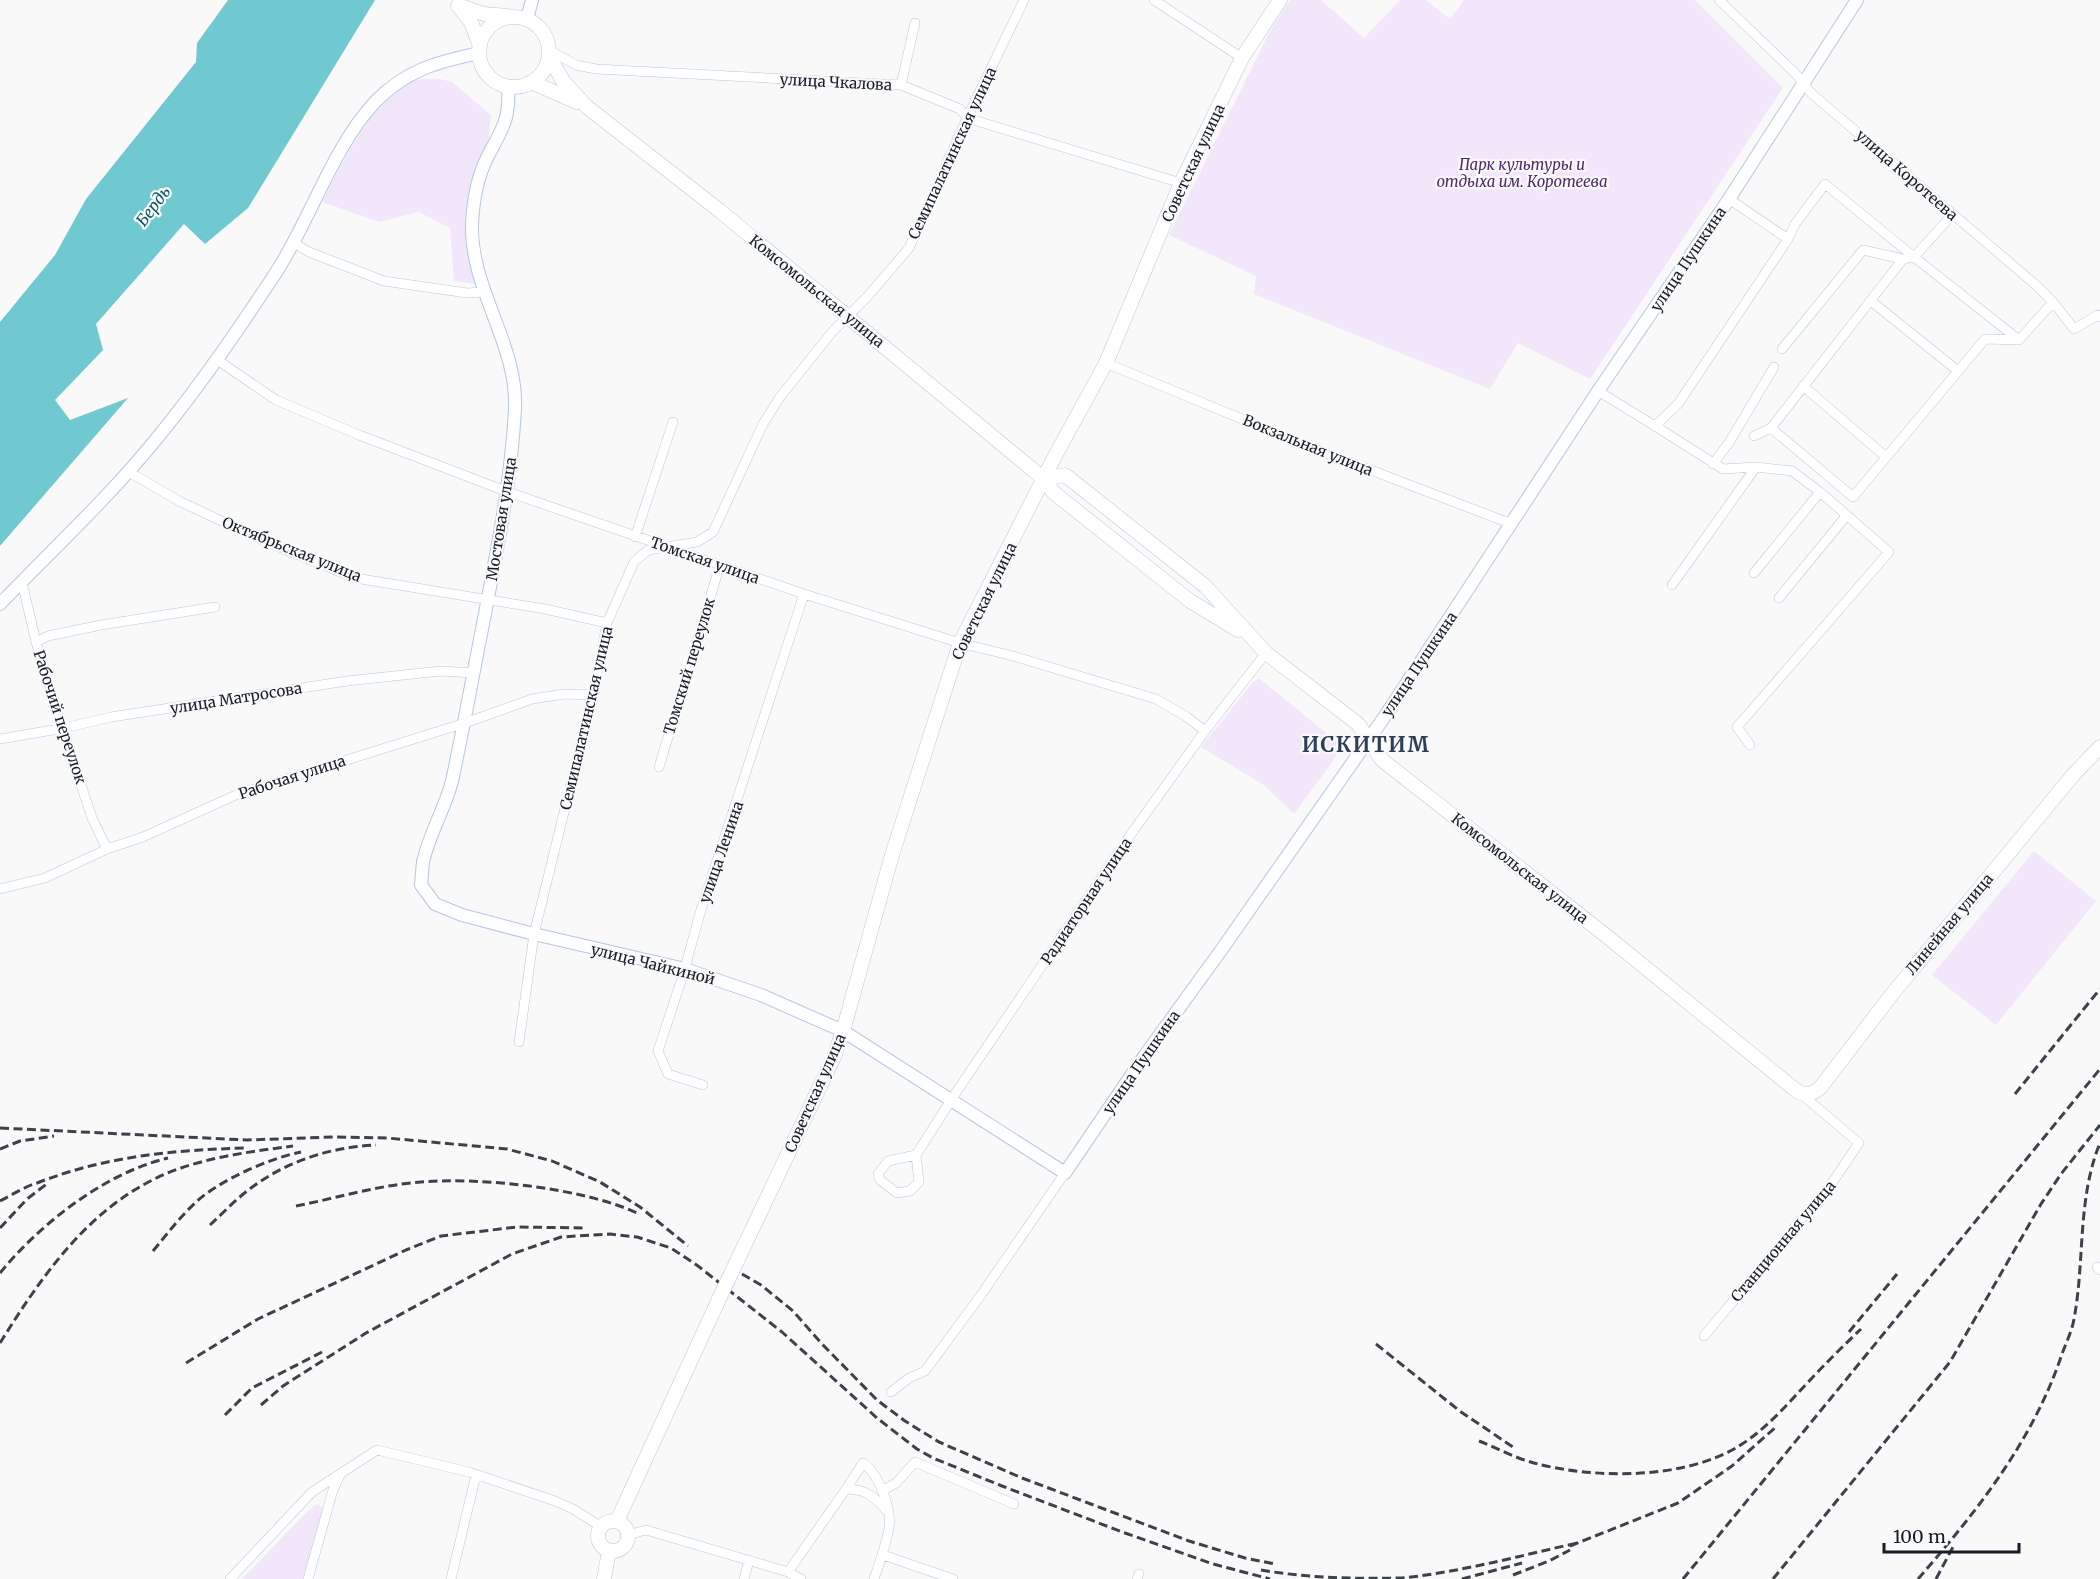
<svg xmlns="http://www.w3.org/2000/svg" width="2100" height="1579" font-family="Merriweather,serif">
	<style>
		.green { fill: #f1e6fa }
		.water { fill: #70c8d0 }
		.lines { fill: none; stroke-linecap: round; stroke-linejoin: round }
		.minor-casing { stroke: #b2c7e5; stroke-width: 10 }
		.tertiary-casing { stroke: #b2c7e5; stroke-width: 14 }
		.secondary-casing { stroke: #b2c7e5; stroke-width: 15 }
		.minor { stroke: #fff; stroke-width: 9 }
		.tertiary { stroke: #fff; stroke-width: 12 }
		.secondary { stroke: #fff; stroke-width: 14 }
		.rail { stroke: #3c424b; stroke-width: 3; stroke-dasharray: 9 4.5; stroke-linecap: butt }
		.secondary-bridge-casing { stroke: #b2c7e5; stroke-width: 15; stroke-linecap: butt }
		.secondary-bridge { stroke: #fff; stroke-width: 14 }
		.labels { text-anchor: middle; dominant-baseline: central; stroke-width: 4.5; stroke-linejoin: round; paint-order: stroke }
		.street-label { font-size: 15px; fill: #151d28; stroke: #f9f9f9 }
		.park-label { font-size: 15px; font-style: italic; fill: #50286b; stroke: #f9f9f9 }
		.water-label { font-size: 16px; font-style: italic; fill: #04575d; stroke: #f9f9f9 }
		.district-label { font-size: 21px; font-weight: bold; letter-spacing: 1.5px; fill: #2d3f57; stroke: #f9f9f9 }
	</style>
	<rect width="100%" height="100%" fill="#f9f9f9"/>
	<path class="green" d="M1290 0H1321L1364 38 1400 0H1426L1450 19 1464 0H1695L1783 88 1590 379 1518 343 1490 389 1254 294 1256 276 1169 235 1269 33Z
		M440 79 452 82 491 115 488 142 475 176 466 227 475 284 454 281 450 228 419 212 379 222 322 202C340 168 375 94 413 81 420 78 432 79 440 79Z
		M1259 678 1343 747 1294 814 1264 785 1201 747 1253 682Z
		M2034 851 2096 901 1996 1025 1932 975Z
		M318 1504 325 1509 305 1579H242L310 1509Z"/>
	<path class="water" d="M228 0H375L248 208 205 244 184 224 96 324 103 350 55 400 70 420 128 398 0 546V322L55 255 86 199 196 62 197 43Z"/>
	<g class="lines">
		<defs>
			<path id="minor" d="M1154 0 1242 58
				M1719 0 1796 74 1811 93 2037 286 2053 302 2074 329 2098 315 2100 317
				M549 50 576 65 596 69 901 85 960 109 967 118 1181 183
				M901 85 915 23
				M1729 199 1788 239
				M1952 215 1914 257 2019 340
				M294 243 309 252 384 281 467 293 485 292
				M1871 301 1958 371
				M1782 349 1863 250 1903 259
				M216 359 276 400 359 435 508 492 804 594 960 643 1013 656 1156 699 1187 717 1205 731
				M1106 363 1305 445 1512 524
				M1803 386 1886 457
				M1598 391 1655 426 1678 404 1788 239 1795 224 1825 184 1914 257
				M1655 426 1723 469 1756 467 1792 471 1820 492 1889 552 1737 727 1750 745
				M1771 428 1853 497 1985 339 2019 340 2053 302
				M1754 436 1771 428 1903 259 1914 257
				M1713 464 1730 441 1774 367
				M129 472 179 501 260 539 355 578 545 609 607 623
				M635 537 673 422
				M1754 573 1820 492
				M22 582 36 642 69 749 92 818 107 849
				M1672 585 1756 467
				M1779 598 1847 515
				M36 642 48 636 101 625 215 607
				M0 739 64 728 111 717 347 681 441 671 473 673
				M659 767 720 565
				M0 889 45 878 107 849 143 837 238 794 465 723 532 699 564 694 593 695
				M519 1042 534 934 593 695 607 623 634 562 648 550 697 542 713 532 763 424 780 397 832 332 867 297 909 248 967 118 1024 0
				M703 1085 668 1074 658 1051 683 975 700 913 804 594
				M916 1155 919 1182 910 1191 897 1193 880 1180 878 1174 888 1161 916 1155 955 1094 1131 834 1205 731 1266 653
				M2097 1267 2100 1270
				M1704 1336 1832 1183 1859 1143 1800 1093
				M891 1392 909 1378 925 1371 981 1295 1065 1173
				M846 1489 863 1463C879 1474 892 1509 889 1528 886 1545 880 1562 874 1579
				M884 1493 885 1489 896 1483 915 1462 1014 1504
				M628 1535 646 1530 788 1572 801 1579
				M883 1555 953 1579
				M788 1572 846 1489C865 1489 874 1496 886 1510
				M230 1579 312 1492 377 1450 469 1472 555 1501 573 1509 600 1526
				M308 1579 333 1490 341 1473
				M451 1579 476 1475
				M744 1579 749 1560
				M1137 1579 1139 1574"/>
			<path id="tertiary" d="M527 19 532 0
				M508 86C510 122 502 128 487 158 477 178 473 202 472 224 470 289 518 344 515 409 511 483 496 556 482 629 472 680 463 730 452 781 445 809 429 834 423 862 422 870 422 877 421 885L435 904 462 915 534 934 685 969 761 995 843 1031 1065 1173 1145 1055 1222 949 1383 719 1598 391 1729 199 1857 0
				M0 604C51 551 106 500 153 443 197 390 237 332 275 274 310 221 332 148 375 102 406 70 437 62 479 53"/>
			<path id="secondary" d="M458 5 484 14 508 16
				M458 6 471 22 480 46
				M479 52a35 35 0 1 1 70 0a35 35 0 1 1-70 0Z
				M549 56 563 81 587 107 720 211 1044 479 1053 492 1190 601 1238 630
				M531 82 577 102
				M1044 479 1065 475 1205 586 1266 653 1358 724 1382 760 1609 938 1798 1092C1807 1096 1812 1094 1820 1088L1893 993 2074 774 2100 747
				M737 1261 834 1057 843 1031 892 855 960 643 1055 456 1106 363 1181 183 1242 58 1280 0
				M598 1536a15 15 0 1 1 30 0a15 15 0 1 1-30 0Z
				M617 1521 719 1299
				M604 1579 609 1551"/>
		</defs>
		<use href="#minor" class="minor-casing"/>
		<use href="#tertiary" class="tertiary-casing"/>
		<use href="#secondary" class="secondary-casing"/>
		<use href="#minor" class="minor"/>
		<use href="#tertiary" class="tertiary"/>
		<use href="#secondary" class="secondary"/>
		<path class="rail" d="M2015 1094 2100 989
			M0 1128 247 1140 334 1137 387 1138 507 1149 552 1161 600 1182 640 1207 688 1246
			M0 1149 20 1141 54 1136
			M0 1201C12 1195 24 1187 37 1183 106 1156 174 1150 246 1148
			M296 1206C337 1198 379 1185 421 1182 480 1177 583 1188 637 1213
			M210 1225C223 1213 236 1199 251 1188 287 1161 331 1147 376 1145
			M0 1228 27 1199 48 1183
			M153 1251C167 1234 180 1217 196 1202 220 1180 270 1158 301 1152
			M0 1273C41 1223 105 1173 168 1158
			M742 1274 761 1285 793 1311 822 1344 877 1400 905 1421 939 1442 1022 1478 1189 1541 1245 1558 1275 1564
			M1849 1332 1897 1274
			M0 1343C45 1271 96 1197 181 1168 216 1156 255 1151 293 1146
			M1376 1344 1461 1412 1516 1449
			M186 1363 258 1319 406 1250 441 1236 517 1227 587 1228
			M261 1405 283 1386 366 1333 512 1254 561 1237 610 1234 637 1237 671 1248 698 1266 782 1332 877 1418 917 1449 933 1458 1002 1486 1125 1533 1213 1564 1270 1579
			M225 1415 252 1388 322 1352
			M1479 1441C1497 1448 1515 1458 1534 1463 1594 1479 1684 1480 1739 1446 1768 1428 1789 1402 1812 1378 1828 1361 1844 1345 1861 1329
			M1570 1546 1678 1503 1732 1466 1777 1426
			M1261 1570C1307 1578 1355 1579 1402 1578 1461 1572 1519 1556 1577 1543
			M1513 1575 1549 1561 1570 1550
			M1462 1579 1522 1563
			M1683 1579 2100 1069
			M1773 1579 1950 1362 2041 1204 2061 1174 2100 1125
			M1918 1579C1977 1511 2033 1441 2062 1354 2066 1343 2072 1331 2074 1319 2085 1261 2077 1199 2100 1143
			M1936 1579 1953 1547"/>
		<defs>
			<path id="secondary-bridge" d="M719 1299 737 1261"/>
		</defs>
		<use href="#secondary-bridge" class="secondary-bridge-casing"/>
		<use href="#secondary-bridge" class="secondary-bridge"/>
	</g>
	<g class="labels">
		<g class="street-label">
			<text transform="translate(836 82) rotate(3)">улица Чкалова</text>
			<text transform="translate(952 153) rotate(-65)">Семипалатинская улица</text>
			<text transform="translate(1193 163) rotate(-65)">Советская улица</text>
			<text transform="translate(1907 175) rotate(41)">улица Коротеева</text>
			<text transform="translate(1688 259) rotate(-56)">улица Пушкина</text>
			<text transform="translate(817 291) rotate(39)">Комсомольская улица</text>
			<text transform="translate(1308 445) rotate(22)">Вокзальная улица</text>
			<text transform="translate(501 519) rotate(-81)">Мостовая улица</text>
			<text transform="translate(292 549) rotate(22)">Октябрьская улица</text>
			<text transform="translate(705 560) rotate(19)">Томская улица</text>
			<text transform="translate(984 601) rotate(-64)">Советская улица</text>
			<text transform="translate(1419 664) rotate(-56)">улица Пушкина</text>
			<text transform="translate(689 666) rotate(-73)">Томский переулок</text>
			<text transform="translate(236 698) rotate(-9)">улица Матросова</text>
			<text transform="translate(60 717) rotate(72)">Рабочий переулок</text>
			<text transform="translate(586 718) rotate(-77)">Семипалатинская улица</text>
			<text transform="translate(292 777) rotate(-18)">Рабочая улица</text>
			<text transform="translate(721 852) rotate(-71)">улица Ленина</text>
			<text transform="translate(1520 868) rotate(38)">Комсомольская улица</text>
			<text transform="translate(1086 901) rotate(-56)">Радиаторная улица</text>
			<text transform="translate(1949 924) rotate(-50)">Линейная улица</text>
			<text transform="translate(653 964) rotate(14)">улица Чайкиной</text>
			<text transform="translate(1141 1062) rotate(-55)">улица Пушкина</text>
			<text transform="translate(815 1093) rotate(-66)">Советская улица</text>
			<text transform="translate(1783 1241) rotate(-50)">Станционная улица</text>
		</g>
		<g class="park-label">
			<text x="1522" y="164">Парк культуры и<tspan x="1522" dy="17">отдыха им. Коротеева</tspan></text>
		</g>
		<g class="water-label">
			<text transform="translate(153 206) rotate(-53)">Бердь</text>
		</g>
		<g class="district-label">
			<text x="1366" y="744">ИСКИТИМ</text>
		</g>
	</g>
	<path d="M1884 1543v9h135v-9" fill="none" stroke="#151d28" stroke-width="3"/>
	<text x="1893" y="1543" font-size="18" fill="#151d28" stroke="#f9f9f9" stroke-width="4.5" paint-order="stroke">100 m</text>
</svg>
